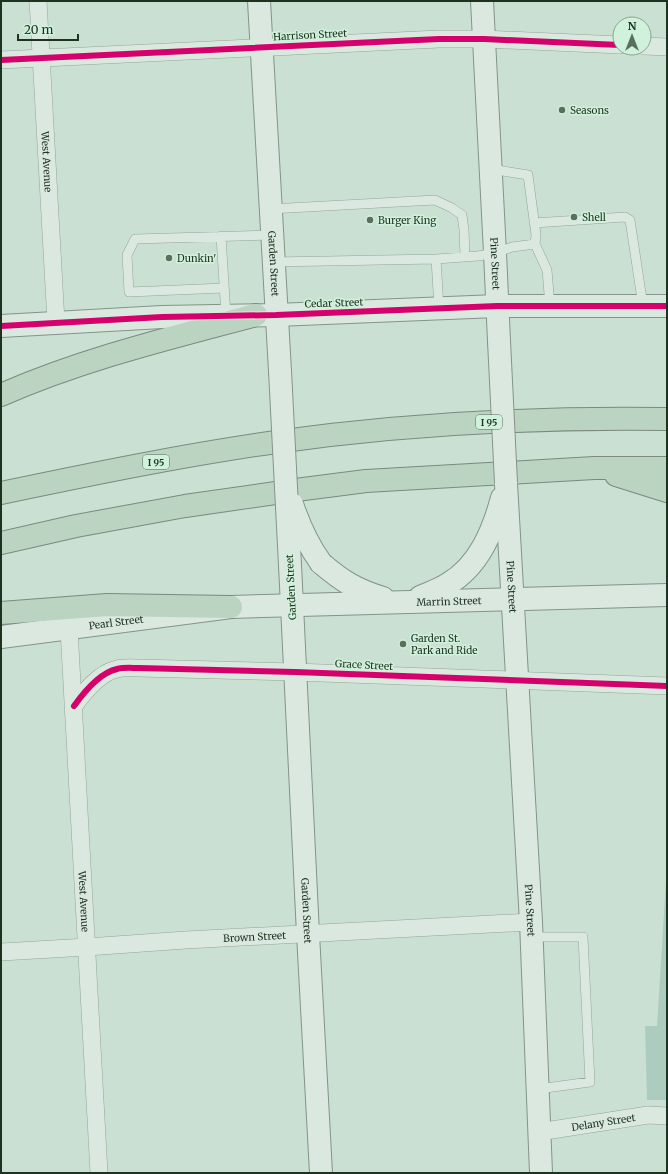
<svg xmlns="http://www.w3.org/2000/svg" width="668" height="1174" font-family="Merriweather,serif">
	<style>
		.cemetery { fill: #adccc0 }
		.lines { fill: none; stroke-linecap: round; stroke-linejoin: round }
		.lane-casing { stroke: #94a598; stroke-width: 10 }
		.street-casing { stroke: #94a598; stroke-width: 18 }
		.secondary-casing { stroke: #839488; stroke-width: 24 }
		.highway-casing { stroke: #7a8a7e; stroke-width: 24 }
		.lane { stroke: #dbe8e0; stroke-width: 9 }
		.street { stroke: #dbe8e0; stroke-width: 17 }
		.secondary { stroke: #dbe8e0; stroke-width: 22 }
		.highway { stroke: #bbd3c1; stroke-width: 22 }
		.secondary-bridge-casing { stroke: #839488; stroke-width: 24; stroke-linecap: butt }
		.secondary-bridge { stroke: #dbe8e0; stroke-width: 22 }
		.cycleway-casing { stroke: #d0f1db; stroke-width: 8 }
		.cycleway { stroke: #d6006c; stroke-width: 6 }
		.poi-dot { fill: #5a6f5e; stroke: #d0f1db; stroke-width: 1.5 }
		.labels { text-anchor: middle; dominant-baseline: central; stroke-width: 3; stroke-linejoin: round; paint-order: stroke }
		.shield { fill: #d0f1db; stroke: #536b57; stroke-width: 1 }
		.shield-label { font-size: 9px; font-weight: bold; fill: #1d321f }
		.street-label { font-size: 10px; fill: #1d321f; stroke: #d0f1db }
		.poi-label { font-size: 10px; fill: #1d321f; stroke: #d0f1db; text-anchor: start }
	</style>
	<rect width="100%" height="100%" fill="#cae0d2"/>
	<path class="cemetery" d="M667 865V1100H647L645 1026H657Z"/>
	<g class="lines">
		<defs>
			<path id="lane" d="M270 209 435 200 452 208 462 215 464 230 465 257
				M534 223 625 217 630 220 643 306
				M221 236 226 316
				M535 244 547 270 550 306
				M436 259 439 308
				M273 262 436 259 478 256 495 253 512 247 535 244 536 235 528 175 490 169
				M224 288 129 292 127 255 135 239 272 235
				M532 937H583L590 1082 538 1089"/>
			<g id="street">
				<path id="s1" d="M38 1 56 322"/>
				<path d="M644 46 667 47"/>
				<path d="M1 60 439 39H484L620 45"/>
				<path id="s2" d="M69 629 99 1173"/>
				<path d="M74 706C84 692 99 673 117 669 124 667 132 668 139 668L295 672 667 686"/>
				<path id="s3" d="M1 952 87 947 186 940 531 922"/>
				<path id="s4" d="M539 1132 648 1115 667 1116"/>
			</g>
			<g id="secondary">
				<path id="s5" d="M259 1 280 371"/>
				<path id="s6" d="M482 1 495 253 499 341"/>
				<path d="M1 326 162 317 276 315 497 306H667"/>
				<path id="s7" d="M506 483 531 922 541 1173"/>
				<path d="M321 563C342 581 356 590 383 598"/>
				<path id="s8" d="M290 565 308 934 321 1173"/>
				<path d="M420 597C429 593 439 590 448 584 479 566 493 531 502 498"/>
				<path id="s9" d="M1 637 231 607 667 595"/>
			</g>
			<path id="highway" d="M1 395C83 359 170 338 256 315
				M616 475 667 491
				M1 493C92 474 184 455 276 442 406 424 536 417 667 419
				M1 543 76 526 185 506 296 490 366 481 594 468H667
				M1 613 107 605 231 607"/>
		</defs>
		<use href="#lane" class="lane-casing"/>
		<use href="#street" class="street-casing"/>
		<use href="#secondary" class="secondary-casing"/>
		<use href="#highway" class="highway-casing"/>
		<use href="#lane" class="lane"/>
		<use href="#street" class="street"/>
		<use href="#secondary" class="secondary"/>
		<use href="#highway" class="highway"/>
		<defs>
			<path id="secondary-bridge" d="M499 341 506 483
				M280 371 290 565
				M292 504C299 525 308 545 321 563"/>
		</defs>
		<use href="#secondary-bridge" class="secondary-bridge-casing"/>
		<use href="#secondary-bridge" class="secondary-bridge"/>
		<defs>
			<path id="cycleway" d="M1 60 439 39H484L620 45
				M1 326 162 317 276 315 497 306H667
				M74 706C84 692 99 673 117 669 124 667 132 668 139 668L295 672 667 686"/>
		</defs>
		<use href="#cycleway" class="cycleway-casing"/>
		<use href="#cycleway" class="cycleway"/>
	</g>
	<g class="poi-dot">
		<circle cx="562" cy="110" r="4"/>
		<circle cx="574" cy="217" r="4"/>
		<circle cx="370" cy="220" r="4"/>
		<circle cx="169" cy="258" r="4"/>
		<circle cx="403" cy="644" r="4"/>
	</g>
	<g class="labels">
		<g class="shield">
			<rect x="476" y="415" width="26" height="14" rx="3"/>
			<rect x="143" y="455" width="26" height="14" rx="3"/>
		</g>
		<g class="shield-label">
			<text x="489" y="422">I 95</text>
			<text x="156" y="462">I 95</text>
		</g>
		<g class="street-label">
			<text transform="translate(310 35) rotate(-3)">Harrison Street</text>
			<text stroke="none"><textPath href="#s1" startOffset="161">West Avenue</textPath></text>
			<text stroke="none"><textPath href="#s5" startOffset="263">Garden Street</textPath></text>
			<text stroke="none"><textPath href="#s6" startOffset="263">Pine Street</textPath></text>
			<text transform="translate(334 303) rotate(-2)">Cedar Street</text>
			<text transform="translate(291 587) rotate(-93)">Garden Street</text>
			<text stroke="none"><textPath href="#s7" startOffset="104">Pine Street</textPath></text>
			<text stroke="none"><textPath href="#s9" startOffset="450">Marrin Street</textPath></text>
			<text stroke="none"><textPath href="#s9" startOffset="116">Pearl Street</textPath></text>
			<text transform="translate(364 665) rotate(3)">Grace Street</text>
			<text stroke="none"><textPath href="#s2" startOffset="273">West Avenue</textPath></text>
			<text stroke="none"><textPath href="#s7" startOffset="428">Pine Street</textPath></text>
			<text stroke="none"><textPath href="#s8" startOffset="346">Garden Street</textPath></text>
			<text stroke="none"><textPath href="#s3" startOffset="254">Brown Street</textPath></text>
			<text stroke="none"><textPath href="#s4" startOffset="65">Delany Street</textPath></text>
		</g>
		<g class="poi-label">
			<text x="570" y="110">Seasons</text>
			<text x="582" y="217">Shell</text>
			<text x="378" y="220">Burger King</text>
			<text x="177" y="258">Dunkin'</text>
			<text x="411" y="638">Garden St.<tspan x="411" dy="12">Park and Ride</tspan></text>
		</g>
	</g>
	<rect width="668" height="1174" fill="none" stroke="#1d321f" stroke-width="4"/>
	<g transform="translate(632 36)"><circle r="19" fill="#d0f1db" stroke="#88a590"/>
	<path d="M0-3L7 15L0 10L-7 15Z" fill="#5a6f5e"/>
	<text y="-6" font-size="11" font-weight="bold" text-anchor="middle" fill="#1d321f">N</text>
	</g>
	<path d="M18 34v6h60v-6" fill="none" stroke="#1d321f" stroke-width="2"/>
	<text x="24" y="34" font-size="12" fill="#1d321f" stroke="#d0f1db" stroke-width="3" paint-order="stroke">20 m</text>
</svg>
